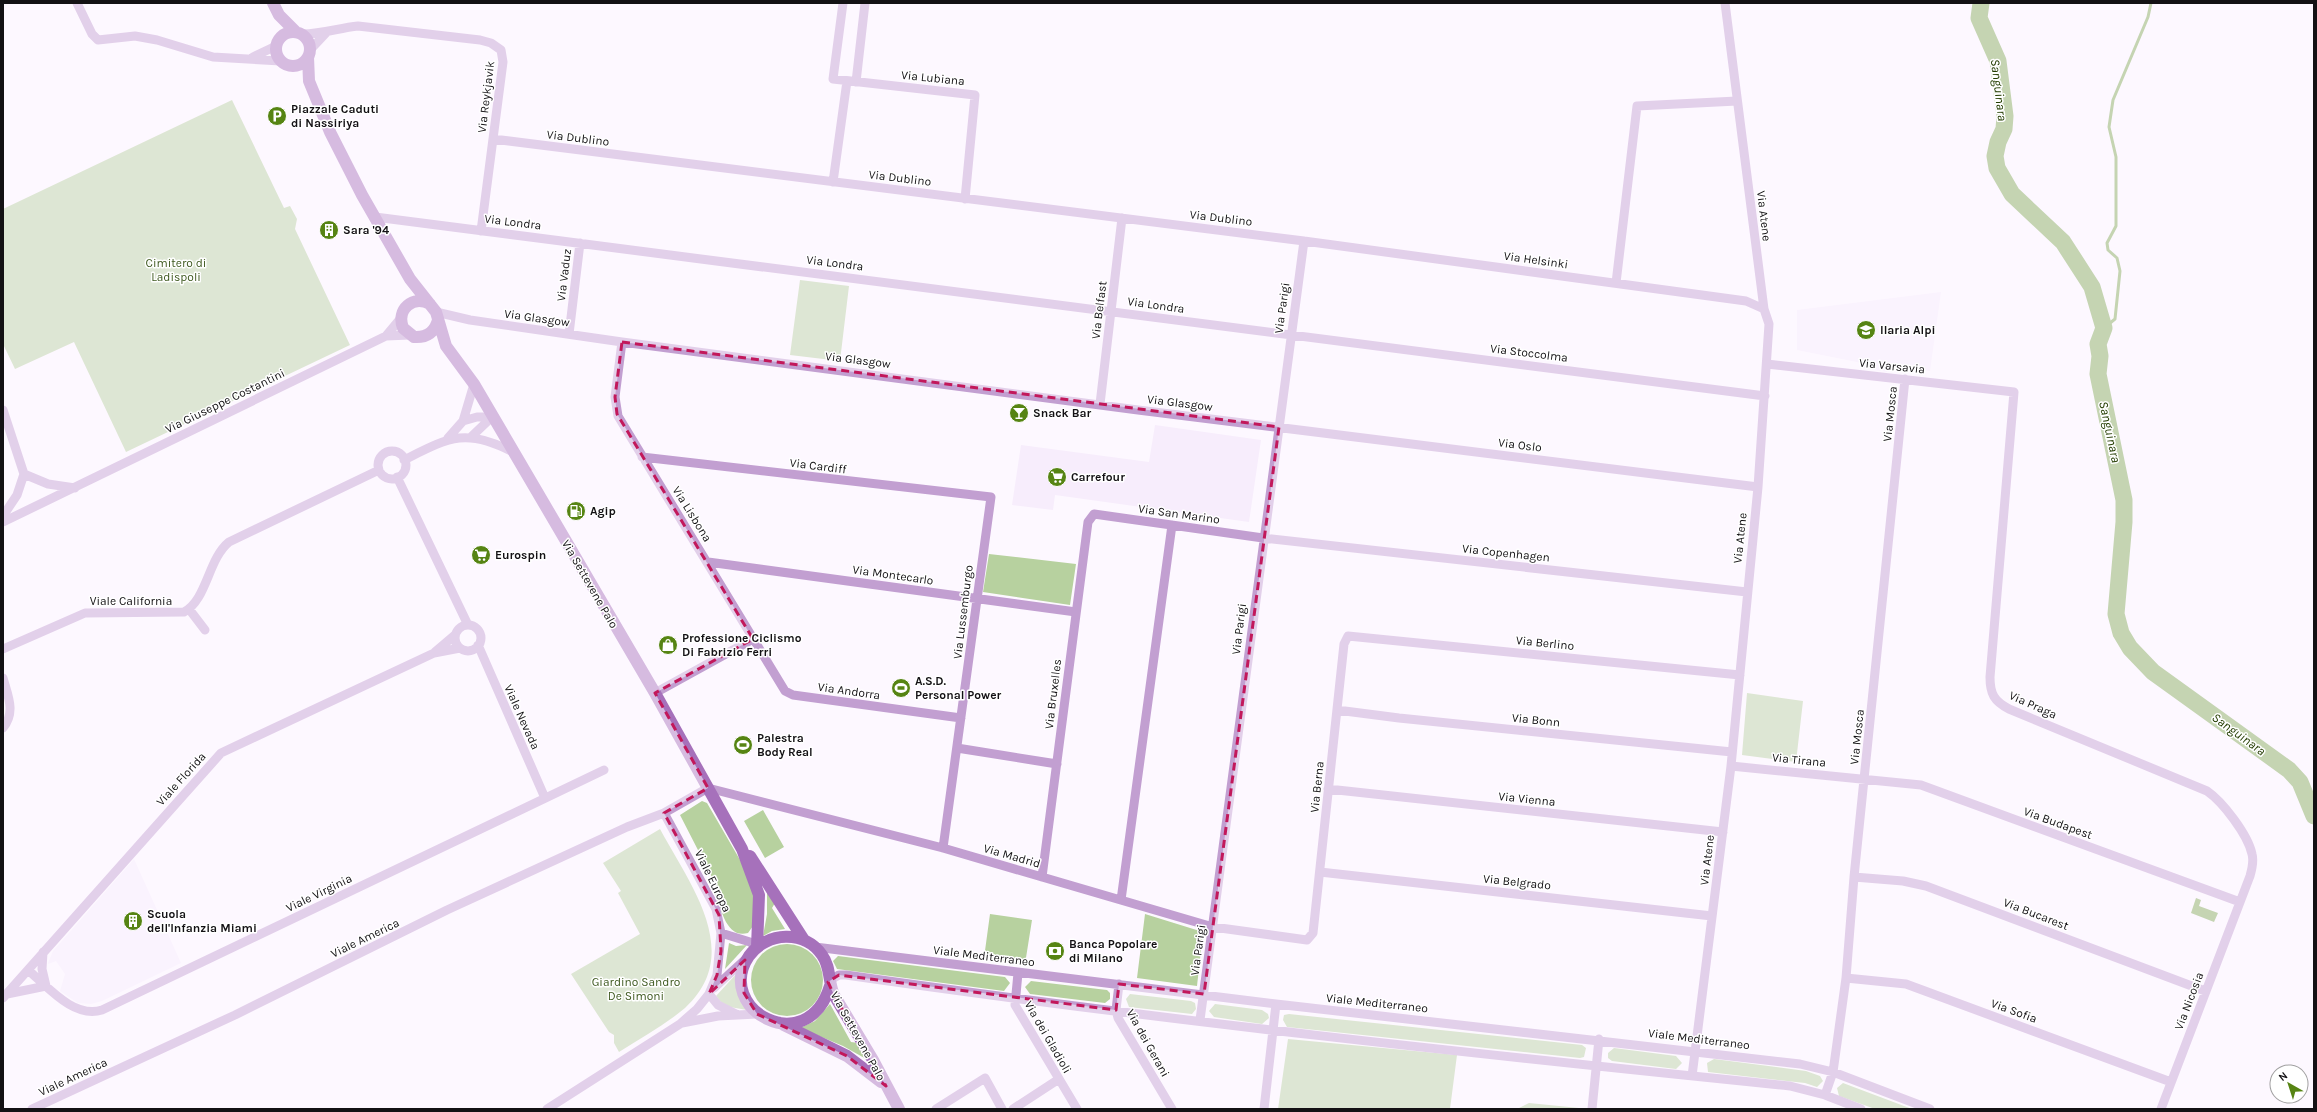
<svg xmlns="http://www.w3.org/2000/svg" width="2317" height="1112" font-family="Karla,sans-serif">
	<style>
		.built { fill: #f7edfc }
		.green { fill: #b7d19f }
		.water { fill: #80a956 }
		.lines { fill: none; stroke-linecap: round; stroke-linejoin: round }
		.stream { stroke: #80a956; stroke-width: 3 }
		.river { stroke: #80a956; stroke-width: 17 }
		.street { stroke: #c29fd1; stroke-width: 9 }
		.secondary { stroke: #a671bb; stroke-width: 12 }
		.marked { fill: none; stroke: #c2185b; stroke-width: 3; stroke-dasharray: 8 5; stroke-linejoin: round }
		.labels { text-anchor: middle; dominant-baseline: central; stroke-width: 3; stroke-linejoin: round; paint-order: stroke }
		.street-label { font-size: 12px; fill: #131114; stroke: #fff }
		.poi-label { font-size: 12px; font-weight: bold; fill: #131114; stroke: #fff; text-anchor: start }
		.park-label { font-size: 12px; fill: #3d581e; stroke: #fff }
		.water-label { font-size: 13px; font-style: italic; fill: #233c00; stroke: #fff }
	</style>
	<rect width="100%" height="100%" fill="#fdf8ff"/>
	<path class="built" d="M1941 292 1930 371 1892 365 1887 372 1864 368 1862 363 1797 350V310Z
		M1155 425 1261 440 1249 522 1055 495 1053 510 1012 505 1021 445 1149 462Z
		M134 859 181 963 102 1001 91 1004 78 1003 60 991 65 974 56 961 48 964V963L53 951Z"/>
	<path class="green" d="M232 100 284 208 290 206 297 219 295 229 350 345 126 452 74 342 15 369 3 344V209Z
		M800 280 849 286 840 361 790 355Z
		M989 554 1076 564 1070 605 983 592Z
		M1747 693 1803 701 1796 762 1742 755Z
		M702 801 707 803 754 884 753 926 748 933C726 939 722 909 715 895L719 891 680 815Z
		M763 810 784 847 765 858 744 821Z
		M660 829C689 883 745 953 685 1008 665 1025 641 1038 619 1052L614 1043V1035L609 1032 571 974 640 934 618 893 621 891 603 863Z
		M767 889 775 903 772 908 785 929 772 931 763 936 767 914Z
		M990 914 1032 920 1025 964 984 958Z
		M1145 914 1203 932 1197 986 1137 978Z
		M729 943 736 946 747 945 725 969Z
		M751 980a36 36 0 1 1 72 0a36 36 0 1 1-72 0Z
		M838 956 1005 977 1010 983 1004 991 837 969 833 961Z
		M738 972 740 1000 747 1010 724 1006 716 996Z
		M1031 981 1107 990 1110 993V999L1105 1003 1030 994 1025 987Z
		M1130 994 1191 1001 1195 1003 1196 1009 1192 1014 1129 1007 1126 999Z
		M830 1004 851 1042 858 1043 868 1060 843 1046 800 1028 815 1021Z
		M1215 1004 1262 1010 1268 1014 1269 1018 1262 1024 1214 1017 1209 1011Z
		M1289 1014 1582 1045 1586 1048 1584 1057 1580 1058 1287 1027 1283 1020 1284 1015Z
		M1288 1039 1457 1055 1450 1109H1278Z
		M1614 1048 1676 1056 1682 1063 1676 1069 1612 1061 1608 1058V1053Z
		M1714 1059 1806 1071 1820 1076 1823 1081 1817 1087 1805 1083 1708 1072 1707 1063Z
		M1843 1083 1904 1106 1912 1109H1875L1839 1096 1837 1088Z
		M1529 1103 1579 1108 1517 1109Z"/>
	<path class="water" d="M2196 898 2201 900 2199 906 2218 913 2214 922 2191 913Z"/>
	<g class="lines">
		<path class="stream" d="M2104 328 2115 319 2120 271 2117 258 2108 250 2107 243 2116 226V157L2109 127 2113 100 2148 17 2151 3"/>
		<path class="river" d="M1981 3 1979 18 1998 61 2005 116 2004 129 1998 142 1995 156 1997 168 2012 194 2063 242 2092 287 2104 328 2098 344 2100 356 2098 374 2124 500V522L2116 614 2121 633 2130 648 2153 672 2289 770 2300 782 2314 816"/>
		<path class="street" d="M77 3 92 34 98 40 135 36 157 40 213 57 281 61
			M843 3 833 79 975 95 965 199
			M303 34C322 34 339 28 358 26L480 40 491 43 501 50 503 62 481 231
			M311 49 326 33
			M253 57 276 46
			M856 82 865 3
			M493 139 1304 241 1746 301 1764 309
			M833 182 847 81
			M375 217 1765 396
			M1616 283 1637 106 1737 101
			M436 312 470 320 622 342 1138 410 1758 487
			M569 334 580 243
			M386 336 410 335
			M622 342 615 397 618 416 785 691 793 695 961 718
			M1767 364 2014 392 1990 677C1990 694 1994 701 2009 709L2207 791C2223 802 2248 835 2252 854 2254 861 2252 869 2250 876L2161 1109
			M1100 404 1122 218
			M3 410 24 474
			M463 421 477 417H492
			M471 437 492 417
			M448 438 463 421 474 384
			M378 465a14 14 0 1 1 28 0a14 14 0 1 1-28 0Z
			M642 457 991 497 943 848
			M404 460C448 438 465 427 513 452
			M24 474 48 484 75 488
			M397 477 468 625
			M3 516 17 495 24 474
			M3 522 386 336 401 318
			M708 562 1076 612
			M189 609 205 630
			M455 638a13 13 0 1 1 26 0a13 13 0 1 1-26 0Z
			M478 645 545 798
			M3 649 85 613 184 612C207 600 208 559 229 542L379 470
			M435 652 455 635
			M3 678C8 696 16 712 3 728
			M655 693 753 639
			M1337 710 1399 718 1732 752
			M957 748 1057 764
			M1731 766 1921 785 2240 902
			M1328 789 1723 832
			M1320 872 1712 916
			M1042 877 1088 522 1094 514 1263 538 1747 592
			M1854 877 1903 881 1926 886 2205 991
			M1121 900 1172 525
			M721 933 750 942 757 947
			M815 947 1276 1004 1800 1064 1833 1072 1930 1109
			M43 952 42 969 46 986
			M28 970C48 987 74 1019 102 1010L604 770
			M1018 973 1015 1005 1077 1109
			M1846 978 1906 984 2171 1082
			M830 980 839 975H846C1159 1020 1475 1054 1790 1086L1825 1095 1861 1109
			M1119 984 1116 1010 1118 1018 1172 1109
			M714 988 749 956
			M7 994 46 986
			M709 994 718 1005 736 1014
			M3 998 221 753 434 653 460 648
			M1200 1020 1304 241
			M682 1023 718 1016 757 1014
			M1692 1076 1731 766 1758 487 1769 324 1764 309 1725 3
			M1825 1095 1833 1072 1846 978 1854 877 1905 379
			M32 1109 235 1015 447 910 627 827 664 813 708 788 943 848 1213 927 1307 940 1313 933 1344 644 1348 636 1740 675
			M547 1109 680 1024 697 1009 709 994 717 975 721 933 716 909 664 813
			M936 1109 985 1078 1002 1109
			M1013 1109 1059 1079
			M1264 1109 1276 1004
			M1592 1109 1599 1039"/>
		<path class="secondary" d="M273 3 279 15 295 31
			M276 49a17 17 0 1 1 34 0a17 17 0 1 1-34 0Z
			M308 57 309 81 330 132 362 195 410 279 436 312 446 346 474 384 655 693 742 849 759 895 757 947
			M430 304C413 295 396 309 403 328L414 337C427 338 435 332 438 320
			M750 856 804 940
			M830 986C807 1061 713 1009 749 956 767 931 805 930 822 955 831 967 828 982 834 995L873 1060 899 1109
			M782 1024 847 1056 881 1082"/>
	</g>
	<path d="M0 0H2317V1112H0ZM622 342 1279 427 1204 994 1119 984 1116 1010 839 975 828 982 834 995 886 1086 847 1056 757 1014 744 993 745 960 709 994 717 975 721 951 719 915 664 813 708 788 655 693 753 639 617 414 615 397Z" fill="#fdf8ff" fill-opacity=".55" fill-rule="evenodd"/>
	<path class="marked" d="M622 342 1279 427 1204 994 1119 984 1116 1010 839 975 828 982 834 995 886 1086 847 1056 757 1014 744 993 745 960 709 994 717 975 721 951 719 915 664 813 708 788 655 693 753 639 617 414 615 397Z"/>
	<defs>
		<symbol id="parking-disc" viewBox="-11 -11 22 22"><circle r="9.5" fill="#568413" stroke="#fff"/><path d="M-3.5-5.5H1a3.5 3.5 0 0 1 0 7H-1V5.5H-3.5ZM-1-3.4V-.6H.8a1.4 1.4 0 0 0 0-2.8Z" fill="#fff"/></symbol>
		<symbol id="building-disc" viewBox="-11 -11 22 22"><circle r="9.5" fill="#568413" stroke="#fff"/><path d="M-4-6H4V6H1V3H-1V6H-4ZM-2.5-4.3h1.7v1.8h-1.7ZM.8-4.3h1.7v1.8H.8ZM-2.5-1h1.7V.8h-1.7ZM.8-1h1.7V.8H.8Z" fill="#fff"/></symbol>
		<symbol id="school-disc" viewBox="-11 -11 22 22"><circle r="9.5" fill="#568413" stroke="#fff"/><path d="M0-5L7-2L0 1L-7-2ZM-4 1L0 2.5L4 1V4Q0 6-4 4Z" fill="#fff"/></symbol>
		<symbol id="bar-disc" viewBox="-11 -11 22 22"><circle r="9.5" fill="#568413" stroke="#fff"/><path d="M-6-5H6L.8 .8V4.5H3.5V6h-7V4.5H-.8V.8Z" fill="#fff"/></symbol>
		<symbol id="supermarket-disc" viewBox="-11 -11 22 22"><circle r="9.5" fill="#568413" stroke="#fff"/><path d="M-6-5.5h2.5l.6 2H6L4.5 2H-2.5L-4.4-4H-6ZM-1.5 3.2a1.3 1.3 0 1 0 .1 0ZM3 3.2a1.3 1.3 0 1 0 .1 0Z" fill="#fff"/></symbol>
		<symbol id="fuel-disc" viewBox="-11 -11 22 22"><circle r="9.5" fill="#568413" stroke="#fff"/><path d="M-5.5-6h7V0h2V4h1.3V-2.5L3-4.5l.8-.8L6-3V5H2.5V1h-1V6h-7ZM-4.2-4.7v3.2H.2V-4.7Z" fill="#fff"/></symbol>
		<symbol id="shop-disc" viewBox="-11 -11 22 22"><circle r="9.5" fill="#568413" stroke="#fff"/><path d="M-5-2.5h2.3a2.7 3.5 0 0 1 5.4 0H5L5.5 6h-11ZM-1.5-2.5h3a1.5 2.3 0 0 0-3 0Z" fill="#fff"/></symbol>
		<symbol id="stadium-disc" viewBox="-11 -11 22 22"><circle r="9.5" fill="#568413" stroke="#fff"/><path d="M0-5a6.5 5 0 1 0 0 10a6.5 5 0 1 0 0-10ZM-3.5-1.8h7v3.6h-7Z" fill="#fff"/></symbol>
		<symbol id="bank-disc" viewBox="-11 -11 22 22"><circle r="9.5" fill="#568413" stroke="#fff"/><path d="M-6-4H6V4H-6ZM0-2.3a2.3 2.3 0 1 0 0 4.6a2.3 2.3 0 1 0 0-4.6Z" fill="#fff"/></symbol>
	</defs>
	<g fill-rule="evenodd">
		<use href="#parking-disc" x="266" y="105" width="22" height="22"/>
		<use href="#building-disc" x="318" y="219" width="22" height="22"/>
		<use href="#school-disc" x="1855" y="319" width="22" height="22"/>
		<use href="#bar-disc" x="1008" y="402" width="22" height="22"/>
		<use href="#supermarket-disc" x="1046" y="466" width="22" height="22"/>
		<use href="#fuel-disc" x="565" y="500" width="22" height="22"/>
		<use href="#supermarket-disc" x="470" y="544" width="22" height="22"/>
		<use href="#shop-disc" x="657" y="634" width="22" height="22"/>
		<use href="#stadium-disc" x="890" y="677" width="22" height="22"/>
		<use href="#stadium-disc" x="732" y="734" width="22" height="22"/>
		<use href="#building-disc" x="122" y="910" width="22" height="22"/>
		<use href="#bank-disc" x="1044" y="940" width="22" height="22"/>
	</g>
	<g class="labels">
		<g class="street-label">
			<text transform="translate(933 78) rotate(6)">Via Lubiana</text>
			<text transform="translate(486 97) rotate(-83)">Via Reykjavik</text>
			<text transform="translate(578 138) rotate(7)">Via Dublino</text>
			<text transform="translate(900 178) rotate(7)">Via Dublino</text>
			<text transform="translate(1764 216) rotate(83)">Via Atene</text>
			<text transform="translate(1221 218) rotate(7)">Via Dublino</text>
			<text transform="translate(513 222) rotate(7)">Via Londra</text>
			<text transform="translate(1536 260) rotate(8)">Via Helsinki</text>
			<text transform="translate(835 263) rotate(7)">Via Londra</text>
			<text transform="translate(564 275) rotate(-83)">Via Vaduz</text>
			<text transform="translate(1156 305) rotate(8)">Via Londra</text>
			<text transform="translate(1282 308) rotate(-82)">Via Parigi</text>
			<text transform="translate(1099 310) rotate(-83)">Via Belfast</text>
			<text transform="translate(537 318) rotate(8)">Via Glasgow</text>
			<text transform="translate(1529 353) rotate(7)">Via Stoccolma</text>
			<text transform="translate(858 360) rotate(7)">Via Glasgow</text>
			<text transform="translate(1892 366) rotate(6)">Via Varsavia</text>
			<text transform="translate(225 401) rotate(-26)">Via Giuseppe Costantini</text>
			<text transform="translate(1180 403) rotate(7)">Via Glasgow</text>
			<text transform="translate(1890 414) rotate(-84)">Via Mosca</text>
			<text transform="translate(1520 445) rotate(7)">Via Oslo</text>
			<text transform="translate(818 466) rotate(7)">Via Cardiff</text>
			<text transform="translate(692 514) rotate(58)">Via Lisbona</text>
			<text transform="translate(1179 514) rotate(8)">Via San Marino</text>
			<text transform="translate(1740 538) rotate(-84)">Via Atene</text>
			<text transform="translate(1506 553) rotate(6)">Via Copenhagen</text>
			<text transform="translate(893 575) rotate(8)">Via Montecarlo</text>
			<text transform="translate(590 584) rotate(60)">Via Settevene Palo</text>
			<text x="131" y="601">Viale California</text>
			<text transform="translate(963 612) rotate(-83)">Via Lussemburgo</text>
			<text transform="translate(1239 629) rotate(-83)">Via Parigi</text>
			<text transform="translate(1545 643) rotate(6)">Via Berlino</text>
			<text transform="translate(849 691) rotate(8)">Via Andorra</text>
			<text transform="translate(1053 694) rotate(-83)">Via Bruxelles</text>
			<text transform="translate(2033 705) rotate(24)">Via Praga</text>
			<text transform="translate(522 717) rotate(66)">Viale Nevada</text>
			<text transform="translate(1536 720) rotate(6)">Via Bonn</text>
			<text transform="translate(1857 737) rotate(-84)">Via Mosca</text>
			<text transform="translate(1799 760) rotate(6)">Via Tirana</text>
			<text transform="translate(181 779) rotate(-48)">Viale Florida</text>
			<text transform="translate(1317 787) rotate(-84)">Via Berna</text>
			<text transform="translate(1527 799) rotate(6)">Via Vienna</text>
			<text transform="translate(2058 823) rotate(20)">Via Budapest</text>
			<text transform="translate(1012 856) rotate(16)">Via Madrid</text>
			<text transform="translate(1707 860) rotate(-83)">Via Atene</text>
			<text transform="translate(713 881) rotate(64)">Viale Europa</text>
			<text transform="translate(1517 882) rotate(6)">Via Belgrado</text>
			<text transform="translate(319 893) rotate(-26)">Viale Virginia</text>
			<text transform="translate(2036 914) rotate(21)">Via Bucarest</text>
			<text transform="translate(365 938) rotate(-26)">Viale America</text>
			<text transform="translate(1198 950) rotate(-82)">Via Parigi</text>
			<text transform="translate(984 956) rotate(7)">Viale Mediterraneo</text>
			<text transform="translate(2189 1001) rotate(-69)">Via Nicosia</text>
			<text transform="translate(1377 1003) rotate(6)">Viale Mediterraneo</text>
			<text transform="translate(2014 1011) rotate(20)">Via Sofia</text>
			<text transform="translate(858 1036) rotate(61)">Via Settevene Palo</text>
			<text transform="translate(1048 1037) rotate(60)">Via dei Gladioli</text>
			<text transform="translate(1699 1039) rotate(7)">Viale Mediterraneo</text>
			<text transform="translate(1148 1043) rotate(61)">Via dei Gerani</text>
			<text transform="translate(73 1077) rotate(-25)">Viale America</text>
		</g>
		<g class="poi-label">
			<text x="291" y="109">Piazzale Caduti<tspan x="291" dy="14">di Nassiriya</tspan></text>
			<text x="343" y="230">Sara '94</text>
			<text x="1880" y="330">Ilaria Alpi</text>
			<text x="1033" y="413">Snack Bar</text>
			<text x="1071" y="477">Carrefour</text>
			<text x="590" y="511">Agip</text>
			<text x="495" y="555">Eurospin</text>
			<text x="682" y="638">Professione Ciclismo<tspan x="682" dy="14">Di Fabrizio Ferri</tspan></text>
			<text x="915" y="681">A.S.D.<tspan x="915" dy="14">Personal Power</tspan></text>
			<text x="757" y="738">Palestra<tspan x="757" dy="14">Body Real</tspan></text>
			<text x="147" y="914">Scuola<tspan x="147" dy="14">dell'Infanzia Miami</tspan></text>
			<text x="1069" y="944">Banca Popolare<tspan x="1069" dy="14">di Milano</tspan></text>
		</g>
		<g class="park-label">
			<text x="176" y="263">Cimitero di<tspan x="176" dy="14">Ladispoli</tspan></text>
			<text x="636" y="982">Giardino Sandro<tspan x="636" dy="14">De Simoni</tspan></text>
		</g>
		<g class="water-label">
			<text transform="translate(1999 90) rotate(83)">Sanguinara</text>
			<text transform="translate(2110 432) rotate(78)">Sanguinara</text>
			<text transform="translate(2239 734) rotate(36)">Sanguinara</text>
		</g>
	</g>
	<rect width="2317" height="1112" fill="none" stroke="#131114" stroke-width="8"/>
	<g transform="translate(2289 1084) rotate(321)"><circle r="19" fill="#ffffff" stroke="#a1a0a1"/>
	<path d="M0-3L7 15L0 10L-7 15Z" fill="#568413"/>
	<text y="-6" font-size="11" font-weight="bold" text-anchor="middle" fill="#131114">N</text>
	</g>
</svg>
